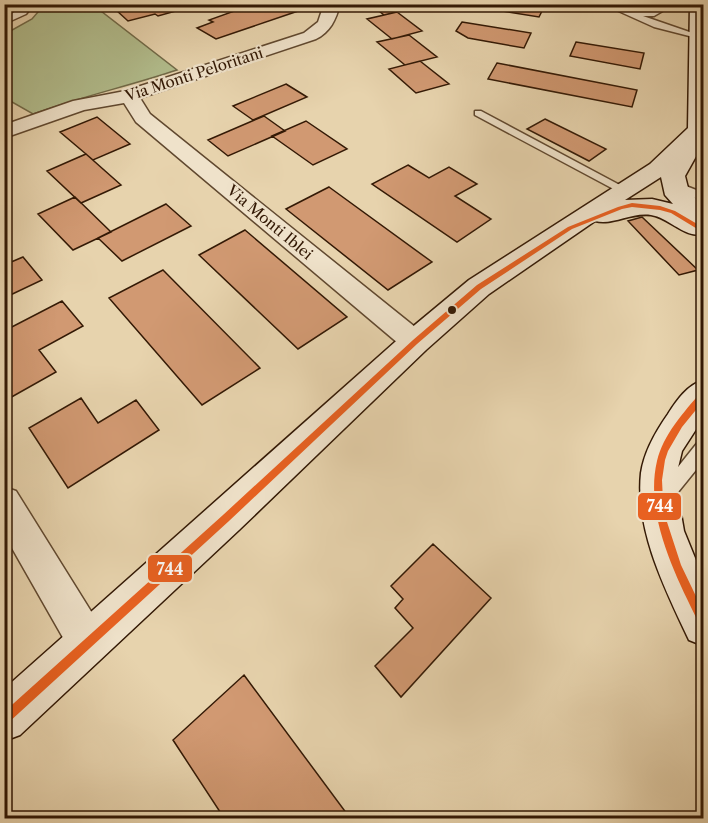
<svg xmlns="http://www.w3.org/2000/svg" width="708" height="823" font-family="'Libre Caslon Text',serif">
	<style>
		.green { fill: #b2bd8d; stroke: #726b49; stroke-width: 1.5 }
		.building { fill: #d19972; stroke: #331905; stroke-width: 1.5 }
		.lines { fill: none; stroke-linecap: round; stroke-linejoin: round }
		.service-casing { stroke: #60482f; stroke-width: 3 }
		.minor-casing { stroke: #60482f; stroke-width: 3 }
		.secondary-casing { stroke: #331905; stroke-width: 3 }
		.motorway-casing { stroke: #331905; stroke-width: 3 }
		.service { fill: #efe2ca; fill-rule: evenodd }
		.minor { fill: #efe2ca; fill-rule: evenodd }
		.secondary { fill: #efe2ca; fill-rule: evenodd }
		.motorway { fill: #e7d3ad; fill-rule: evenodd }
		.bus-1-casing { stroke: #efe2ca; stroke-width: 4 }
		.bus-1 { fill: #e86121; fill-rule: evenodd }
		.bus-dot { fill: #331905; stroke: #efe2ca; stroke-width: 2 }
		.labels { text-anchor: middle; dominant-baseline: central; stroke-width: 4.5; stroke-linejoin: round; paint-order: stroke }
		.far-street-label { font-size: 15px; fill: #331905; stroke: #efe2ca }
		.line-badge { stroke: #efe2ca; stroke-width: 2 }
		.badge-label { font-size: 16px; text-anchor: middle; font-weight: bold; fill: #fff }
	</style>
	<rect width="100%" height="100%" fill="#e7d3ad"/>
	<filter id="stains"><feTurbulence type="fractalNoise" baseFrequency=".00333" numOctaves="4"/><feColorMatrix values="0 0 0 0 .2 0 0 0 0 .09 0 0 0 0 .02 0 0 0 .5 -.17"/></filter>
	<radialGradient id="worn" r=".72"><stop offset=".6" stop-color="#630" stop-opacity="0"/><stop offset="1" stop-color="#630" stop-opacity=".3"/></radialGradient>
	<path class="green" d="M44 5H123L101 11 177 70C129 86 80 97 33 114L5 98V34L32 19Z"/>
	<path class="building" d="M146 4H201L158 16 155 14 128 21 116 10Z
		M261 4H289L301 10 216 39 197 28 213 22 209 20 251 5 255 7Z
		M370 4H407L412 8 384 15Z
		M478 4H540L545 5 539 17 477 7Z
		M397 12 422 31 392 39 367 19Z
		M462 22 531 33 524 48 468 38 456 31Z
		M409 35 437 57 405 65 377 42Z
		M576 42 644 53 640 69 570 56Z
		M420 61 449 84 416 93 389 69Z
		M497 63 637 90 632 107 488 79Z
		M286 84 307 97 253 120 233 106Z
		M264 116 285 131 228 156 208 140Z
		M97 117 130 144 93 160 60 132Z
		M545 119 606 149 589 161 527 129Z
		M306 121 347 149 313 165 272 136Z
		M86 154 121 185 81 203 47 171Z
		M408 165 429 178 449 167 477 184 455 196 491 219 457 242 372 184Z
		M329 187 432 262 388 290 286 209Z
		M75 197 111 232 73 250 38 214Z
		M166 204 191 226 122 261 98 238Z
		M642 217 698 270 679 275 628 221Z
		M245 230 347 317 298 349 199 255Z
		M23 257 42 280 4 298V265Z
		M163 270 260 368 202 405 109 298Z
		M62 301 83 326 39 350 56 372 8 399 4 395V331Z
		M81 398 98 423 136 400 159 430 68 488 29 428Z
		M433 544 491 598 401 697 375 666 413 628 395 608 403 599 391 586Z
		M244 675 350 818H224L173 740Z"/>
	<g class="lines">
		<defs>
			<path id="service" d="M26 4H34L26 14 4 24V19Z
				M617 5C628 8 640 15 652 10 658 8 659 5 666 5V9L654 16H643L701 36 697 38 654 27 614 9 613 7Z
				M475 111H481L631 191 629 193H621L475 115Z
				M673 181 704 193V202L669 186 668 184Z
				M704 440V460L670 502 664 505 658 502 656 497 658 492 698 442Z"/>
			<path id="minor" d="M324 4H340C336 20 330 32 316 39L140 98 150 114 425 335 429 342 425 349 415 353 405 349 136 122 124 103 84 110 4 138V125L73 101 125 91 304 33 318 22Z
				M4 487 16 491 102 629 107 643 102 657 88 662 74 657 4 534Z"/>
			<path id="secondary" d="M690 4H704V142L685 176 689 192 704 206V234C685 239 670 218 651 215 631 212 612 226 595 221L489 294 426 350 239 530 20 735 4 741V689L404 334 469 280 650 164 688 128ZM661 177 665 195 673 204 652 199 625 200Z
				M704 380V417L682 451 677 472V491L684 531 704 580V646L689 640C665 589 635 530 641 473 644 452 656 431 668 414 677 400 687 385 704 380Z"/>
			<path id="motorway" d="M4 4H16L4 11Z"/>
		</defs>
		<use href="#service" class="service-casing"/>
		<use href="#minor" class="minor-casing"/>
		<use href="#secondary" class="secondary-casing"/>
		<use href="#motorway" class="motorway-casing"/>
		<use href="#service" class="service"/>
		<use href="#minor" class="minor"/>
		<use href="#secondary" class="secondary"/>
		<use href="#motorway" class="motorway"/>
		<defs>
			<path id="bus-1" d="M632 203 660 206 675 211 704 228V233L671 213 660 210 632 207 622 209 572 229 481 289 417 344 229 521 8 723 4 724V712L223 515 413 340 477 285 568 227 618 207Z
				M704 391V400L682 427 668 451 665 460 662 480 663 501 667 522 681 565 704 613V628L701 627C677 579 644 516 657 461 663 435 684 412 701 392Z"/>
		</defs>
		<use href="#bus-1" class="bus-1-casing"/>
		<use href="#bus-1" class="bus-1"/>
	</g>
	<circle class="bus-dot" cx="452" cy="310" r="5"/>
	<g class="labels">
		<g class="far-street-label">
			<text transform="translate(194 74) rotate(-18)">Via Monti Peloritani</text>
			<text transform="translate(270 222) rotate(40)">Via Monti Iblei</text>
		</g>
	</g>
	<g class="line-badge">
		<rect x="637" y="492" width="45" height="29" rx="6" fill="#e86121"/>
		<rect x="147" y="554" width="46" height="29" rx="6" fill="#e86121"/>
	</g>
	<g class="badge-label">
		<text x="660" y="512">744</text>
		<text x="170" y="575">744</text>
	</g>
	<rect width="708" height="823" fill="none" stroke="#e7d3ad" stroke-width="24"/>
	<rect x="6" y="6" width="696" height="811" fill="none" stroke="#331905" stroke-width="3"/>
	<rect x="12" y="12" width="684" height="799" fill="none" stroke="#331905" stroke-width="1.5"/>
	<rect width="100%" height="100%" filter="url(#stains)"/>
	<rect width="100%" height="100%" fill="url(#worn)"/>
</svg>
